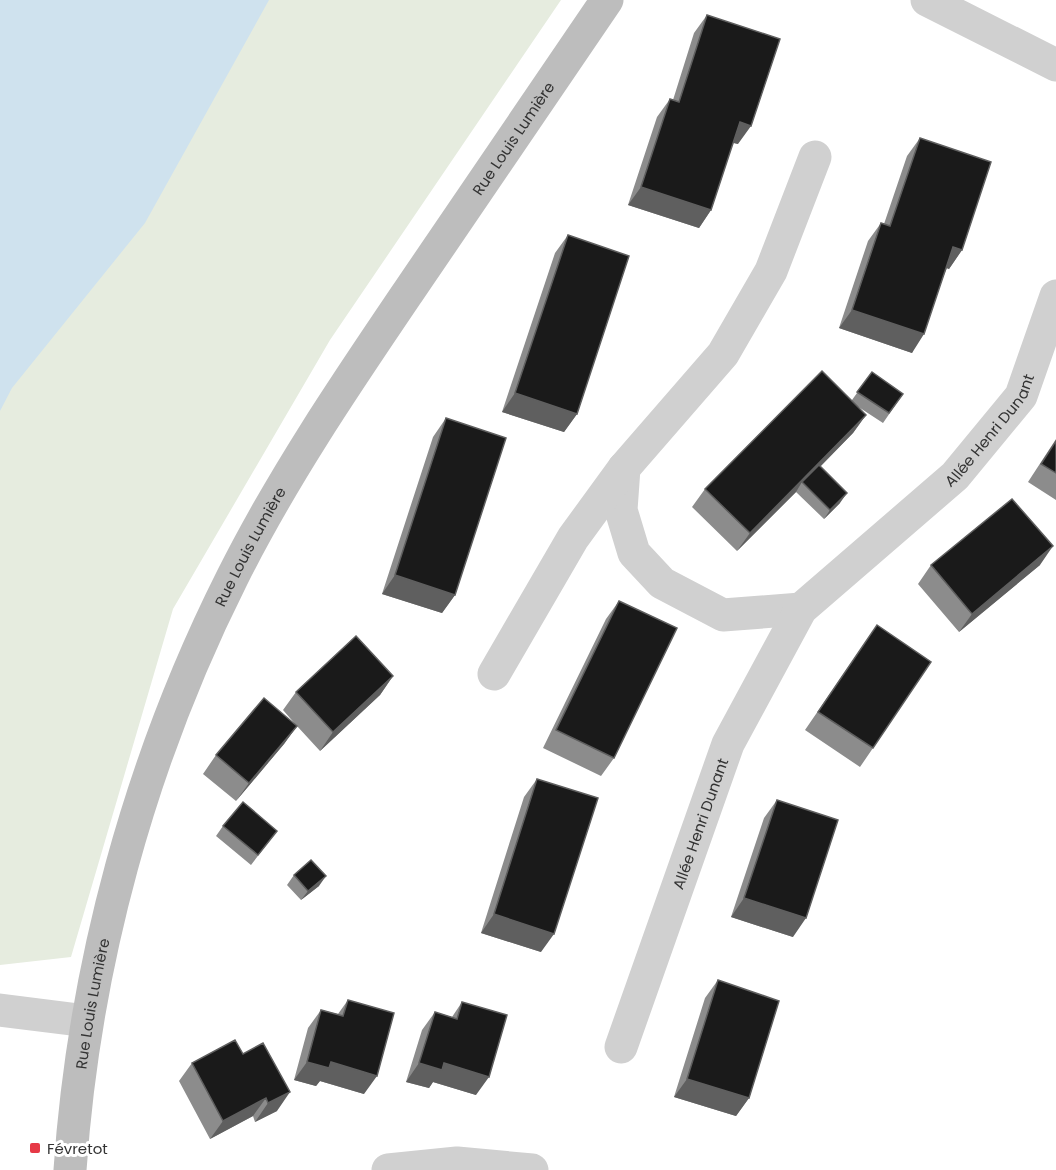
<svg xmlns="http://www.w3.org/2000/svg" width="1056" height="1170" font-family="Poppins,sans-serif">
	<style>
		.green { fill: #e6ecdf }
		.water { fill: #cfe2ee }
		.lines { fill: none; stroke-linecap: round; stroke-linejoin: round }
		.minor { stroke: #d0d0d0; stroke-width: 33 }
		.tertiary { stroke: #d0d0d0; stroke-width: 33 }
		.secondary { stroke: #bdbdbd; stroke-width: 33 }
		.wall { fill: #8c8c8c }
		.shaded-wall { fill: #5f5f5f }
		.building { fill: #1a1a1a; stroke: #5f5f5f; stroke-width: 1.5 }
		.poi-dot { fill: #e63946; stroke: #fff; stroke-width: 2 }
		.labels { text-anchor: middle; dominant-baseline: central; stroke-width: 6; stroke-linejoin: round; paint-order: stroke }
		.street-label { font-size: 15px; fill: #333; stroke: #fff }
		.poi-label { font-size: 15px; fill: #333; stroke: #fff; text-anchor: start }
	</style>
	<rect width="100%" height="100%" fill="#fff"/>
	<path class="green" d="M0 0H561L330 340 173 609 71 957 0 965Z"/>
	<path class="water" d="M0 0H269L145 223 12 388 0 411Z"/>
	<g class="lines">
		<g class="minor">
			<path d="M624 468 621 510 634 553 662 583 723 615 801 609"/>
			<path d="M494 674 573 538 624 468 723 354 771 271 815 157"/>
			<path d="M0 1010 87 1021"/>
			<path id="s1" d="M621 1047 728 744 801 609 955 476 1021 396 1056 296"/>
			<path d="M388 1170 457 1163 532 1170"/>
		</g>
		<path class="tertiary" d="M927 0 1056 65"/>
		<path class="secondary" id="s2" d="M70 1170C84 966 140 761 232 578 284 474 350 378 415 282 479 188 543 94 607 0"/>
	</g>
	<path class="wall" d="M707 15 738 144 733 143 711 210 699 228 628 205 657 117 670 99 673 100 694 33Z
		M920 138 962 250 949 269 947 268 912 353 839 328 868 241 881 223 884 224 907 156Z
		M568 235 577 414 564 432 502 412 555 253Z
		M872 372 903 394 883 423 857 406 866 415 853 433 820 467 840 503 824 519 796 492 737 551 692 507 705 489 852 400Z
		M446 418 455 595 442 613 382 594 433 437Z
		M1056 439V500L1028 482Z
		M931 565H1040L959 632 918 584Z
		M619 601 614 758 601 776 543 748 606 619Z
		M864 644 873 748 860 767 805 730Z
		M393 676 380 695 320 751 297 726 284 744 236 801 203 774 216 755 296 725 283 710 296 692Z
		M537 779 541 952 481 933 524 797Z
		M777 800 793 937 731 917 764 818Z
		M223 826 277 831 251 865 216 836Z
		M294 875 319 886 301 900 287 885Z
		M718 980 749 1098 736 1116 674 1097 705 998Z
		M348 1000 364 1094 320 1081 316 1086 294 1080 308 1028 321 1010 338 1014Z
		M462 1002 476 1095 433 1082 429 1088 406 1082 422 1030 435 1012 452 1017Z
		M243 1054 277 1111 255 1122 253 1116 210 1139 179 1081 192 1063Z"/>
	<path class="shaded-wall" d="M740 122 751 126 738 144 727 141Z
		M641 187 711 210 699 228 628 205Z
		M953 247 962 250 949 269 941 266Z
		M852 310 924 334 912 353 839 328Z
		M515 393 577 414 564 432 502 412Z
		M866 415 853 433 804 483 802 482 796 492 737 551 750 533Z
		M847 493 840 503 824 519 830 510Z
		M1053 546 1040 565 959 632 972 614Z
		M395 575 455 595 442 613 382 594Z
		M393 676 380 695 320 751 333 732Z
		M297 726 284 744 236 801 249 783Z
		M326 876 319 886 301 900 308 891Z
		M744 898 806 918 793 937 731 917Z
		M494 914 554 934 541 952 481 933Z
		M307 1062H331L377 1076 364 1094 320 1081 316 1086 294 1080Z
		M419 1063H444L489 1077 476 1095 433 1082 429 1088 406 1082Z
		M687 1079 749 1098 736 1116 674 1097Z
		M290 1092 277 1111 255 1122 268 1103Z
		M266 1098 253 1116 210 1139 223 1121Z"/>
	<path class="building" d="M707 15 780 39 751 126 740 122 711 210 641 187 670 99 679 102Z
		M920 138 991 162 962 250 953 247 924 334 852 310 881 223 890 226Z
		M568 235 629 256 577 414 515 393Z
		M822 371 866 415 750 533 705 489Z
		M872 372 903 394 889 413 857 392Z
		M446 418 506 438 455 595 395 575Z
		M1056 441V473L1041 464Z
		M819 465 847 493 830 510 802 482Z
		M1012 499 1053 546 972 614 931 565Z
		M619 601 677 628 614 758 556 730Z
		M877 625 931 662 873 748 818 712Z
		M356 636 393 676 333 732 296 692Z
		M264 698 297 726 249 783 216 755Z
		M537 779 598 798 554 934 494 914Z
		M777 800 838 820 806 918 744 898Z
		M243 802 277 831 258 855 223 826Z
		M311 860 326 876 308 891 294 875Z
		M718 980 779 1001 749 1098 687 1079Z
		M348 1000 394 1013 377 1076 331 1062 329 1068 307 1062 321 1010 343 1016Z
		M462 1002 507 1015 489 1077 444 1063 442 1070 419 1063 435 1012 457 1019Z
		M235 1040 243 1054 263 1043 290 1092 268 1103 266 1098 223 1121 192 1063Z"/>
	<rect class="poi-dot" x="29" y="1142" width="12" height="12" rx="3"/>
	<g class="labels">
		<g class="street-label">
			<text stroke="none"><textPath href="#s2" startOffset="1140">Rue Louis Lumière</textPath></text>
			<text stroke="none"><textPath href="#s1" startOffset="736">Allée Henri Dunant</textPath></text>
			<text stroke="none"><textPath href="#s2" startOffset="654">Rue Louis Lumière</textPath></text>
			<text stroke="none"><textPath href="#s1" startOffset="237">Allée Henri Dunant</textPath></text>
			<text stroke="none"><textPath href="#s2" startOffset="168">Rue Louis Lumière</textPath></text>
		</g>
		<g class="poi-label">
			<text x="47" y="1148">Févretot</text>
		</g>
	</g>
</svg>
